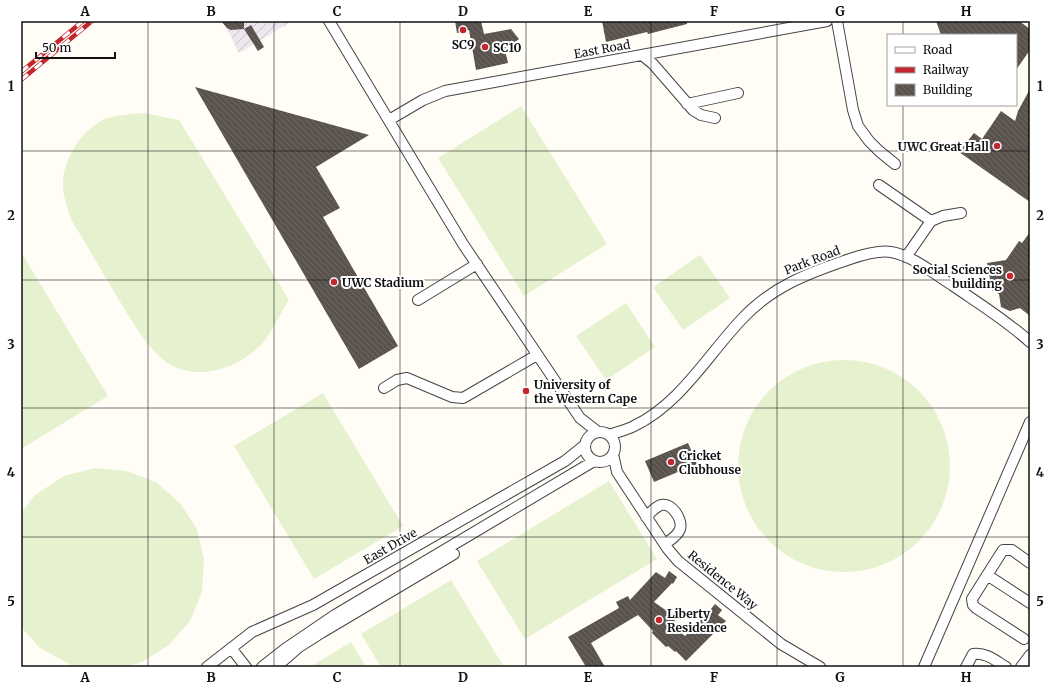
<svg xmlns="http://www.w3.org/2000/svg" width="1051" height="688" font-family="Merriweather,serif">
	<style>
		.industrial { fill: url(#industrial-furrows) }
		.pitch { fill: #e6f2cf }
		.building { fill: url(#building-back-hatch) }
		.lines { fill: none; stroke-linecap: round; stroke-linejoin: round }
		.minor-casing { stroke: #444; stroke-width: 12 }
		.minor { stroke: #fff; stroke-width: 10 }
		.rail-casing { stroke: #c4262e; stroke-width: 4.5 }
		.rail { stroke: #fff; stroke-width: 3; stroke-dasharray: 9; stroke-linecap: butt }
		.grid { fill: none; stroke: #111; stroke-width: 1; stroke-opacity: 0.55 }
		.poi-dot { fill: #c4262e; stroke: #fff; stroke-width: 1.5 }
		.labels { text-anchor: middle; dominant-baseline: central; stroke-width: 4; stroke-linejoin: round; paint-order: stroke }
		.poi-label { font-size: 12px; font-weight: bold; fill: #111; stroke: #fff; text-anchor: start }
		.street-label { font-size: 12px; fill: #111; stroke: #fff }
		.neatline { fill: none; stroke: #111; stroke-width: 1.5 }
		.grid-label { font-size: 13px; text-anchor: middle; font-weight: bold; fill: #111 }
	</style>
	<defs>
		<pattern id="industrial-furrows" width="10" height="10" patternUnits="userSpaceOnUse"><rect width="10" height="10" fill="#eee6ef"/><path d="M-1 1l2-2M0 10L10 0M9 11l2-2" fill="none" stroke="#cbc4cc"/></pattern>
		<pattern id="building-back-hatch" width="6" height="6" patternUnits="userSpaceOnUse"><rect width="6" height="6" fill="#5a524d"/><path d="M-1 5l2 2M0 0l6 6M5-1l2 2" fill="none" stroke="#6d6662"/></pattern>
	</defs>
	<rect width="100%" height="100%" fill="#fffdf5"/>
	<path class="industrial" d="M223 21H287L289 23 239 53Z"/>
	<path class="pitch" d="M521 106 607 244 524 296 438 158Z
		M144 113 179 120 289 300C280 313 272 333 262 344 236 371 189 385 159 356 142 340 131 319 119 300 103 273 87 246 71 219 67 206 62 194 63 180 65 156 84 126 108 118 120 115 132 114 144 113Z
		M21 252 108 396 21 449Z
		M700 255 730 298 683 330 653 287Z
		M626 303 655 347 606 380 576 336Z
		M738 466a106 106 0 1 1 212 0a106 106 0 1 1-212 0Z
		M323 393 403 526 314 579 234 446Z
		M95 468 126 471 156 482 180 503 197 529 204 560 202 592 190 621 169 645 140 663 120 667H85L71 665 40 648 21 627V513L35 495 64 476Z
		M609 481 657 559 525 639 477 561Z
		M451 580 504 667H381L361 634Z
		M351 642 366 667H310Z"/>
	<path class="building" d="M221 21H244V29L231 30 227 28Z
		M455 21H481L484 34 511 29 519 39 505 50 508 63 476 70 469 30 457 33Z
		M602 21H687V24L648 34 647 32 606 42Z
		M936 21H1019L1030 29V50L1016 70V35H941Z
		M251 25 264 47 258 51 244 29Z
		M195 87 369 135 316 167 340 208 323 217 398 346 359 369Z
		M1030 89V202L959 152 974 133 982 139 1001 111 1015 121 1018 111Z
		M1030 232V316L1020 308 1010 311 1001 307 999 294 992 290 987 263 1006 260 1019 241 1022 243Z
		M688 443 697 464 654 482 645 461Z
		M669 571 677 577 673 584 672 583 654 602 677 618 672 624 685 636 706 615 715 604 722 610 718 615 726 621 686 661 676 651 675 652 668 646 666 647 652 633 653 631 638 615 591 643 605 667H586L568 637 619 608 616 602 628 596 630 600 656 572 665 578Z"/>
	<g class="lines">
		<defs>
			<path id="minor" d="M329 21 463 244 580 418 598 432
				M837 21 853 110 858 126 869 141 879 151 895 164
				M642 55 653 64 693 110 701 115 715 118
				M687 104 738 93
				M389 120 423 100 445 91 827 21
				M879 185 931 221
				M906 257 931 221 943 216 961 213
				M418 300 477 264
				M384 388 397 380 407 378 452 397 463 398 537 355
				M585 447a15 15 0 1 1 30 0a15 15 0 1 1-30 0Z
				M609 435C617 432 627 430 634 426 680 404 707 356 741 320 771 287 808 273 850 259 862 255 878 250 891 252 913 256 933 273 952 285 978 303 1006 320 1030 342
				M613 454 617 472 667 548 678 561 781 644 820 667
				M646 517C650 513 655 507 661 505 672 502 683 520 680 529 678 536 670 540 665 544
				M987 575 1030 603
				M1024 639 976 608 973 605 972 599 1003 550H1012L1030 563
				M231 648 246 667
				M207 667 252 632 313 605 565 461 585 445
				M262 667 285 649 335 615 594 461
				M276 667 299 647 321 633 454 554
				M924 667 1030 422
				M966 667 973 654C986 652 996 661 1006 667
				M1021 667 1030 655"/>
		</defs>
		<use href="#minor" class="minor-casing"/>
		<use href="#minor" class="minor"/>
		<defs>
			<path id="rail" d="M21 72 83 21
				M21 80 92 21"/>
		</defs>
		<use href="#rail" class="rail-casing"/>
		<use href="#rail" class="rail"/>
	</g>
	<path class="grid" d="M148 21V667M274 21V667M400 21V667M526 21V667M651 21V667M777 21V667M903 21V35M903 105V667M21 151H1030M21 280H1030M21 408H1030M21 537H1030"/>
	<g class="poi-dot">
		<circle cx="463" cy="30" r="4"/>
		<circle cx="485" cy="47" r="4"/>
		<circle cx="997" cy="146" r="4"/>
		<circle cx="1010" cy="276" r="4"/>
		<circle cx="334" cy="282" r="4"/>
		<circle cx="526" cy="391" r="4"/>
		<circle cx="671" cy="462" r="4"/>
		<circle cx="659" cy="620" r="4"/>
	</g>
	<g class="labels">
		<g class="poi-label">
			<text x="463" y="44" text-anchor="middle">SC9</text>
			<text x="493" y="47">SC10</text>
			<text x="989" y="146" text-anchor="end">UWC Great Hall</text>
			<text x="1002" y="269" text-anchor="end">Social Sciences<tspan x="1002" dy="14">building</tspan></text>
			<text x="342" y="282">UWC Stadium</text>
			<text x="534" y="384">University of<tspan x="534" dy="14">the Western Cape</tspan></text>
			<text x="679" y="455">Cricket<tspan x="679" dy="14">Clubhouse</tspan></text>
			<text x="667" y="613">Liberty<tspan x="667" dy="14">Residence</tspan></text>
		</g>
		<g class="street-label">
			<text transform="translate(602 49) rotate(-10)">East Road</text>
			<text transform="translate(812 260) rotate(-21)">Park Road</text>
			<text transform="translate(390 546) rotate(-30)">East Drive</text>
			<text transform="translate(723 580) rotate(39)">Residence Way</text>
		</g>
	</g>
	<rect width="1051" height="688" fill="none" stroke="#ffffff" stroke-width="44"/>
	<rect x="887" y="34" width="130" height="72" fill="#ffffff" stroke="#a0a0a0"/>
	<rect x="895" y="47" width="20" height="6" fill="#ffffff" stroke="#a0a0a0"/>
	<text x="923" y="54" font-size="12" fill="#111111">Road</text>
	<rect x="895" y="67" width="20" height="6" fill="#c4262e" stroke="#a0a0a0"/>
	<text x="923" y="74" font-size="12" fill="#111111">Railway</text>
	<rect x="895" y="84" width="20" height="12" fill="url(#building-back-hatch)" stroke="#a0a0a0"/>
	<text x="923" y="94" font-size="12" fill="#111111">Building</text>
	<path d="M36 52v6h79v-6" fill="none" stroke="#111111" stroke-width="2"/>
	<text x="42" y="52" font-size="12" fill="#111111" stroke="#ffffff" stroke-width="3" paint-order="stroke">50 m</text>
	<rect x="22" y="22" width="1007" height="644" class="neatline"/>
	<g class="grid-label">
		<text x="85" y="16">A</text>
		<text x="211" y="16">B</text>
		<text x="337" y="16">C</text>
		<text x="463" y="16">D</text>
		<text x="588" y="16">E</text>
		<text x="714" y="16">F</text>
		<text x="840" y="16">G</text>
		<text x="966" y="16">H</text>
		<text x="11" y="91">1</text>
		<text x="1040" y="91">1</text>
		<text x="11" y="220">2</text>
		<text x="1040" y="220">2</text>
		<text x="11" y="349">3</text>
		<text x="1040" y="349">3</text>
		<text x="11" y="477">4</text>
		<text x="1040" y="477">4</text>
		<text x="11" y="606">5</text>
		<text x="1040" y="606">5</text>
		<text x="85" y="682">A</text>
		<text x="211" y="682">B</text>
		<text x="337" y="682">C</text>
		<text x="463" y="682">D</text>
		<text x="588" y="682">E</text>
		<text x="714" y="682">F</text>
		<text x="840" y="682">G</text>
		<text x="966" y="682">H</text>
	</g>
</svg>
